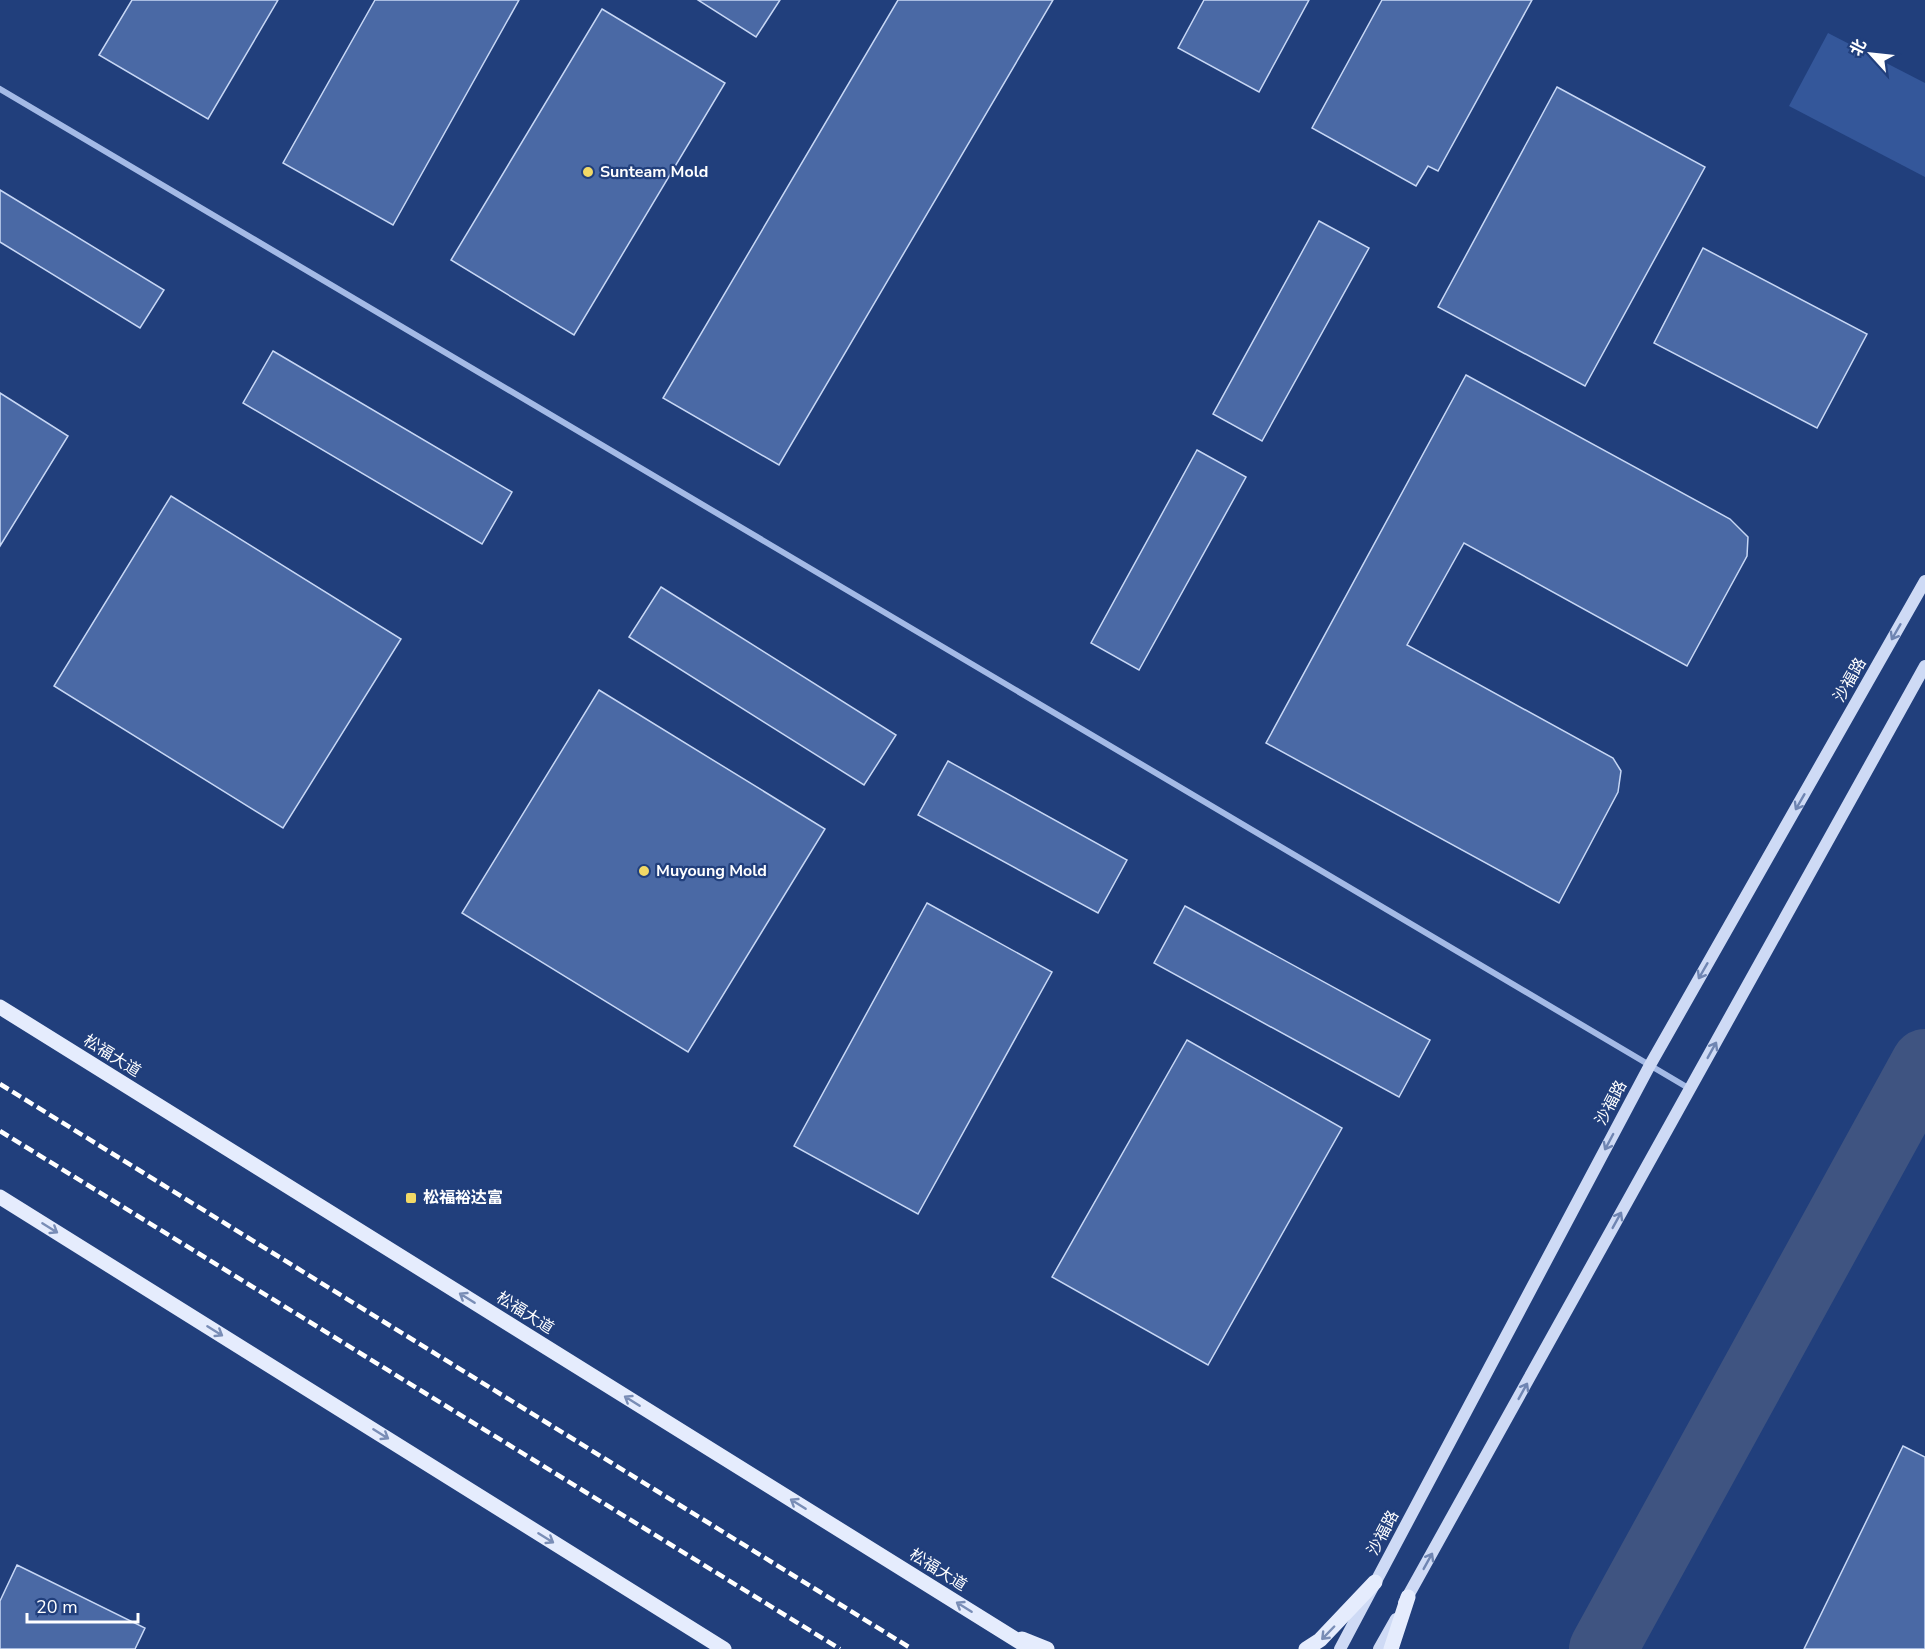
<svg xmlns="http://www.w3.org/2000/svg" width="1925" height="1649" font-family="'Nunito Sans','Noto Sans SC',sans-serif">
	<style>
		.green { fill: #34579a }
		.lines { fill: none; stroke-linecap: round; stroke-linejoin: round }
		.river { stroke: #3f5481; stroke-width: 68 }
		.building { fill: #4a69a5; stroke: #c7d7f5; stroke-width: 1.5 }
		.street { stroke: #a4bae6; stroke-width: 6 }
		.secondary { stroke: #cedaf5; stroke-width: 12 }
		.primary { stroke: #e5ecfd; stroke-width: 15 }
		.rail { stroke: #fff; stroke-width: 4.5; stroke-dasharray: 10 4.5; stroke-linecap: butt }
		.oneway { stroke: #6f85b2 }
		.oneway2 { stroke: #798db6 }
		.poi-dot { fill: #f2d966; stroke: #213f7c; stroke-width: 2 }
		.labels { text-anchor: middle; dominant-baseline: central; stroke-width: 4.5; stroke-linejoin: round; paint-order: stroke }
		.poi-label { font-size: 16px; font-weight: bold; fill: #fff; stroke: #213f7c; text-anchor: start }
		.street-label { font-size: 16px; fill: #fff; stroke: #213f7c }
	</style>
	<rect width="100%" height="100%" fill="#213f7c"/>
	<path class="green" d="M1828 33 1925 83V177L1789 106Z"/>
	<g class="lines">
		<path class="river" d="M1603 1649 1925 1063"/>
	</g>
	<path class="building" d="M132 0H278L208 119 99 55Z
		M375 0H519L393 225 283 163Z
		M698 0H780L756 37Z
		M898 0H1053L779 465 663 398Z
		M1204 0H1309L1259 92 1178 48Z
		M1382 0H1532L1438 171 1428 166 1416 186 1312 128Z
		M602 9 725 83 574 335 451 260Z
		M1557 87 1705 167 1585 386 1438 307Z
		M0 190 164 290 140 328 0 242Z
		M1319 221 1369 248 1262 441 1213 414Z
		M1703 248 1867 334 1817 428 1654 343Z
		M273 351 512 492 482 544 243 403Z
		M1466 375 1730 519 1748 537 1747 556 1687 666 1464 543 1407 645 1613 758 1621 771 1618 792 1559 903 1266 743Z
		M0 393 68 436 0 546Z
		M1197 450 1246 477 1139 670 1091 643Z
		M171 496 401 639 283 828 54 686Z
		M661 587 896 735 864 785 629 637Z
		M599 690 825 829 688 1052 462 913Z
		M948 761 1127 860 1098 913 918 815Z
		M927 903 1052 972 918 1214 794 1146Z
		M1185 906 1430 1040 1399 1097 1154 963Z
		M1187 1040 1342 1128 1208 1365 1052 1277Z
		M1903 1446 1925 1457V1649H1804Z
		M17 1565 145 1628 135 1649H0V1601Z"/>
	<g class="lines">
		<path class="street" d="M0 89 1690 1089"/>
		<path class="secondary" d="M1404 1603 1925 666
			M1340 1649 1650 1065 1925 581
			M1379 1649 1396 1619"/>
		<path class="primary" d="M0 1007 1031 1649
			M0 1197 724 1649
			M1022 1639 1047 1649
			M1306 1649 1320 1640 1375 1582
			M1391 1649 1408 1597"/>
		<path class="rail" d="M0 1084 912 1649
			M0 1131 840 1649"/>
	</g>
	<defs><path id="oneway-shaft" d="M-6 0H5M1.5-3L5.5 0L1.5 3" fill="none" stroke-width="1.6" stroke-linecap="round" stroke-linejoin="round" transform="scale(1.5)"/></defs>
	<g class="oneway">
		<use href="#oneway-shaft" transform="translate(1896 632) rotate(120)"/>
		<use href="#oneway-shaft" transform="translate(1800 802) rotate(120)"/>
		<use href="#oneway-shaft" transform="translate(1703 971) rotate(120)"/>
		<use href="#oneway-shaft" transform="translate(1712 1050) rotate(-61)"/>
		<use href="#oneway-shaft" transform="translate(1609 1142) rotate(118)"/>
		<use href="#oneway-shaft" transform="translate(1617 1220) rotate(-61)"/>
		<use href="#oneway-shaft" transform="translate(1523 1391) rotate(-61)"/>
		<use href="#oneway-shaft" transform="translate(1428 1561) rotate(-61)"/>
	</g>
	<g class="oneway2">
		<use href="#oneway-shaft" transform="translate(50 1228) rotate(32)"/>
		<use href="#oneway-shaft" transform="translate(467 1298) rotate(-148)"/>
		<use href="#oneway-shaft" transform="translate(215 1331) rotate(32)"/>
		<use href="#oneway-shaft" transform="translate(632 1401) rotate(-148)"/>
		<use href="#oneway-shaft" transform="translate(381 1434) rotate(32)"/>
		<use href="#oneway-shaft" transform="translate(798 1504) rotate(-148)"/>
		<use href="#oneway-shaft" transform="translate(546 1538) rotate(32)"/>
		<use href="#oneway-shaft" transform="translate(964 1607) rotate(-148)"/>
		<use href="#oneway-shaft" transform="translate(1328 1633) rotate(134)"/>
	</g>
	<g class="poi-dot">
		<circle cx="588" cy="172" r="6"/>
		<circle cx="644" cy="871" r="6"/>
		<rect x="405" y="1192" width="12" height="12" rx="3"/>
	</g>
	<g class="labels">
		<g class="poi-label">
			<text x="600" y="172">Sunteam Mold</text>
			<text x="656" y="871">Muyoung Mold</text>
			<text x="423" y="1198">松福裕达富</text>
		</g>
		<g class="street-label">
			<text transform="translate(1850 680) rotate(-60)">沙福路</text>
			<text transform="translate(112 1056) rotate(32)">松福大道</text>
			<text transform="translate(1611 1103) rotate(-62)">沙福路</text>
			<text transform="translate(525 1313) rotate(32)">松福大道</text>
			<text transform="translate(1383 1533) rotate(-62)">沙福路</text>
			<text transform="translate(938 1570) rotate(32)">松福大道</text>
		</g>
	</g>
	<g transform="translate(1871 54) rotate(297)" stroke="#213f7c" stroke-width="4.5" paint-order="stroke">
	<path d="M0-4.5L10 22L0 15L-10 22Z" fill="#ffffff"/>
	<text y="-9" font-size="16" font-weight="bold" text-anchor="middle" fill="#ffffff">北</text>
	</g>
	<path d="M27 1613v9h111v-9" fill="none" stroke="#ffffff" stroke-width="3"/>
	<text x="36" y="1613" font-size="18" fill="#ffffff" stroke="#213f7c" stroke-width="4.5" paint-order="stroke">20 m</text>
</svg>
